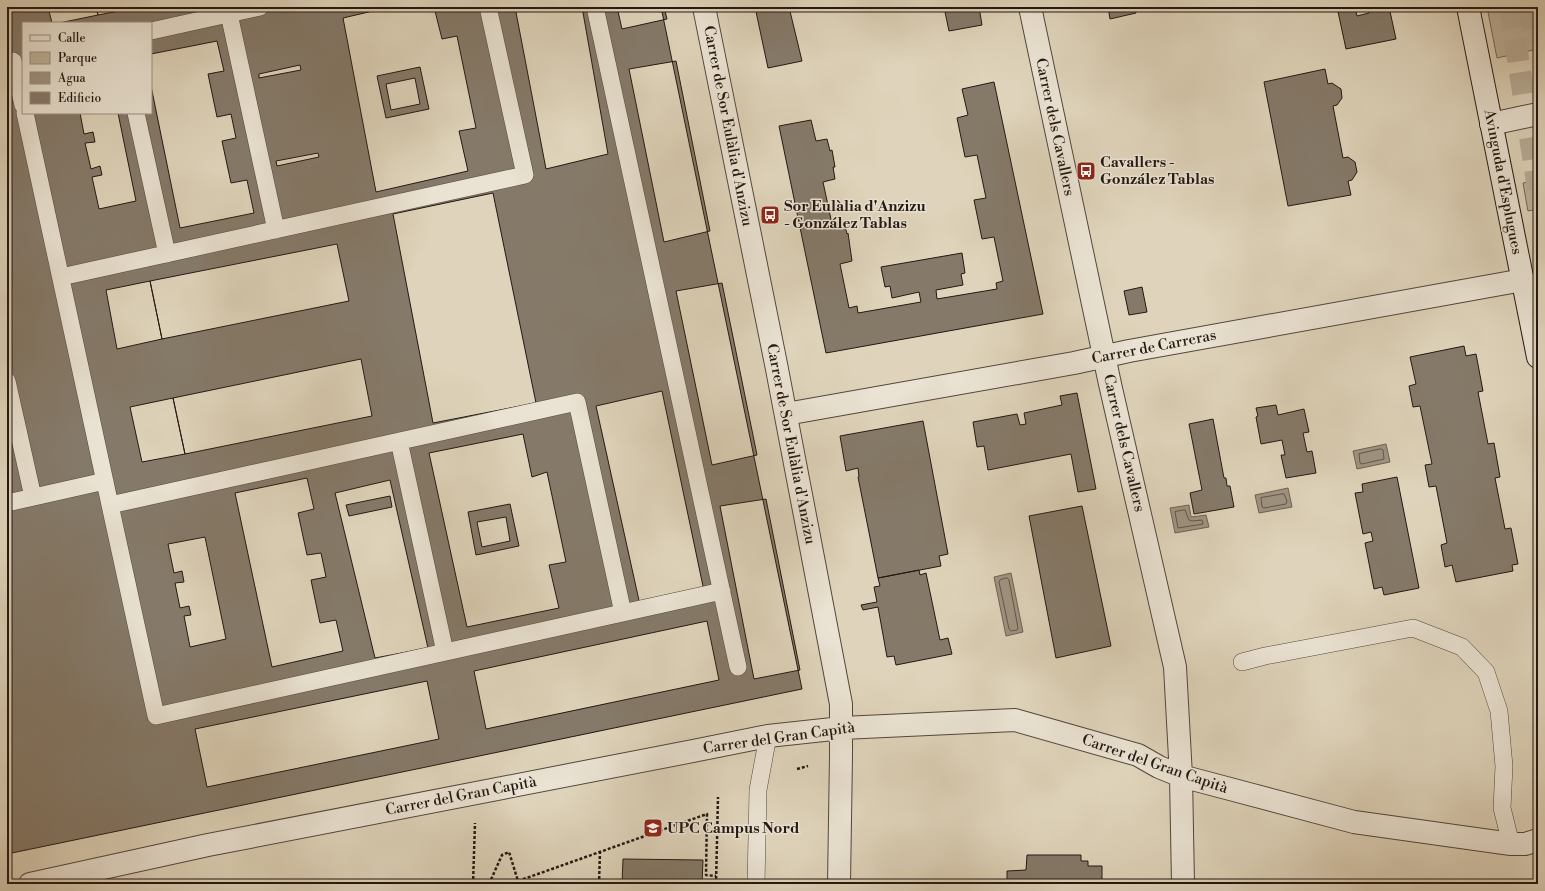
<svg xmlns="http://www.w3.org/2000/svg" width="1545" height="891" font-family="'Libre Bodoni',serif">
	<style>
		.green { fill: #bfb49e; stroke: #716658 }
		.water { fill: #9f9482; stroke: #6d6255 }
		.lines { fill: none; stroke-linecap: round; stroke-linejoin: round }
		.shore { stroke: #61564a; stroke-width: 1 }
		.building { fill: #857a6a; stroke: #231812; fill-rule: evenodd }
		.highway-tunnel { stroke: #b9ae99; stroke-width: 22; stroke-dasharray: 22 11; stroke-linecap: butt }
		.lane-casing { stroke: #52473c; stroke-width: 18 }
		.street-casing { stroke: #52473c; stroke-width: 24 }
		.secondary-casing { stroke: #231812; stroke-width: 24 }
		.path { stroke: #231812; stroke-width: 2.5; stroke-dasharray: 3 2; stroke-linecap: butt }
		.lane { stroke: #eae3d3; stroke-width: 17 }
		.street { stroke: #eae3d3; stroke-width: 22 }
		.secondary { stroke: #eae3d3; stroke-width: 22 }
		.labels { text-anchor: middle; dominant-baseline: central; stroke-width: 3; stroke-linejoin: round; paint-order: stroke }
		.street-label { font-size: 15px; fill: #231812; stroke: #eae3d3 }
		.poi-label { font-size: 15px; font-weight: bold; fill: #231812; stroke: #eae3d3; text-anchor: start }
	</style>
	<rect width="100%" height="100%" fill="#dfd4bb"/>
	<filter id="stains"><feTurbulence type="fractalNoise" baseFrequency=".005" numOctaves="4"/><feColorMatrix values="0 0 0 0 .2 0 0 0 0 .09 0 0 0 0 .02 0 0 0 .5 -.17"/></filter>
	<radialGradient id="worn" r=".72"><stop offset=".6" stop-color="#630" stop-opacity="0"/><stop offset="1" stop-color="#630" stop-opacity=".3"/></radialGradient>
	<path class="green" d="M1487 7H1538V49L1497 58Z
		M1538 180V209L1528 211 1523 183Z"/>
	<path class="water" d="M1386 444 1390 462 1357 469 1353 451Z
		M1288 488 1292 507 1259 513 1255 495Z
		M1189 505 1191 517 1206 515 1209 527 1175 533 1170 508Z
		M1011 573 1023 632 1006 636 994 577Z"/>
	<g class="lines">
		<path class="shore" d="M1381 449 1383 450 1384 459 1362 464 1360 463 1359 454Z
			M1284 494 1287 501 1286 504 1264 508 1262 507 1261 498Z
			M1185 510 1189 520 1192 521 1202 520 1203 524 1178 528 1175 512Z
			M1007 578 1009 580 1018 628 1017 630 1011 631 1009 629 999 582 1000 580Z"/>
	</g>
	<path class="building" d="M7 7H661L802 689 7 854ZM23 23H151V113H23ZM300 65 301 70 259 78V74ZM420 67 429 109 386 118 377 76ZM318 153 319 157 277 166 276 161ZM390 496 392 507 349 516 346 505ZM510 504 519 546 476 555 468 512Z
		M48 7H96L98 15 59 23H52Z
		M96 7H140L98 15Z
		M390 7H434L442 39 457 36 476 128 459 131 468 171 376 192 343 18Z
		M515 7H582L608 154 546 169Z
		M617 7H664L667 19 622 29Z
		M755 7H789L802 61 768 68Z
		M944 7H979L982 25 949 31Z
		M1108 7H1135L1136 13 1110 19Z
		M1337 7H1355L1357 16 1369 13 1368 7H1389L1396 39 1346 49Z
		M217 41 224 71 208 74 217 117 231 114 236 138 222 141 231 183 247 180 254 213 180 228 151 86V54Z
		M676 61 710 231 664 242 629 69Z
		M1325 69 1328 84 1332 83 1341 89 1342 98 1337 105 1333 106 1343 158 1348 157 1355 162 1357 172 1352 180 1348 181 1351 195 1288 206 1264 82Z
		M415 78 420 104 391 110 386 84Z
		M994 82 1043 314 826 353 779 126 811 120 816 141 827 139 830 151 832 150 835 167H833L835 179 823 182 832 224 844 222 847 234 848 233 852 261 840 264 849 308 857 306 858 313 921 302 919 292 892 298 890 286 885 287 881 267 962 253 965 273 961 274 963 285 936 290 937 299 997 289 996 283 1003 281 994 237 982 239 974 200 986 198 977 155 965 157 957 118 968 115 962 89Z
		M80 113H118L136 201 99 209 92 177 102 175 100 166 91 169 85 143 95 142 93 132 84 134Z
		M493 193 536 403 433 423 393 214Z
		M337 244 349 301 162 339 150 281Z
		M150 281 162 339 117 349 106 290Z
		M722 283 757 455 712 465 676 291Z
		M1142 287 1147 312 1129 315 1124 291Z
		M1464 346 1466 356 1476 354 1483 391 1478 392 1488 444 1494 443 1500 477 1495 478 1505 529 1511 528 1518 564 1512 565 1513 571 1456 582 1452 565 1445 567 1441 545 1447 543 1436 486 1429 487 1425 465 1432 464 1420 406 1413 407 1409 386 1416 384 1410 357Z
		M361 359 372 416 185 454 173 398Z
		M662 391 704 591 640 605 596 406Z
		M1077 393 1096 489 1078 492 1071 454 988 470 984 446 977 447 973 422 1017 414 1020 425 1026 424 1024 413 1062 405 1060 396Z
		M173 398 185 454 142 462 130 407Z
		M1276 405 1278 415 1304 409 1309 432 1303 433 1307 452 1312 451 1316 473 1286 478 1281 455H1285L1282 440 1261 444 1256 417 1258 416 1256 408Z
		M1213 419 1224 478H1226L1227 486H1230L1234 507 1194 514 1190 493 1202 490 1189 424Z
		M923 421 948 554 939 556 941 566 878 578 858 477H859L858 468 846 471 840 436Z
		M523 434 532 477 547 472 566 562 549 565 559 608 467 627 429 453Z
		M1397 477 1419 588 1384 595 1382 587 1374 589 1365 543 1373 541 1371 532 1363 534 1355 493 1363 492 1362 484Z
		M307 478 314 509 298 513 307 555 321 553 326 577 311 580 320 623 336 620 343 651 272 667 235 493Z
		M390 480 428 648 375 658 335 493Z
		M766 499 800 670 754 679 720 506Z
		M1082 506 1111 646 1056 658 1029 516Z
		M506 517 510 541 482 547 477 522Z
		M205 537 226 639 190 647 184 616 191 615 189 606 180 608 175 583 184 582 182 571 174 573 168 544Z
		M919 570 920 575 926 573 940 640 948 638 952 654 896 665 894 656 887 657 878 607 863 610 861 605 877 602 874 587 880 586 878 578Z
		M707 621 719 680 486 729 474 671Z
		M427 681 439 739 207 787 195 729Z
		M1027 855H1081V861H1088V866H1102V882L1090 884H1007V871L1026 870Z
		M623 859 703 860 702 884H622Z
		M568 881H574V884H559Z"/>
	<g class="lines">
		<path class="highway-tunnel" d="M1510 7 1538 189
			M1527 7 1538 40"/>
		<defs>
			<path id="lane" d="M595 7 738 667
				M229 14 276 230
				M151 31 260 7
				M7 63 13 61 23 105
				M25 113 110 505 577 402 623 613
				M136 113 167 254
				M61 277 525 175 488 7
				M7 381 33 497
				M399 441 445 652
				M7 503 105 481
				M110 505 156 716 722 591
				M1242 662 1265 656 1413 628 1462 647 1486 672 1499 711 1504 766 1502 808 1511 844
				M756 884 758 790 768 736"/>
			<path id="street" d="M704 7 776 364 841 704V756L839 884
				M1030 7 1110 384 1175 667 1181 776 1183 884
				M1491 124 1538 114
				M786 414 1074 363 1129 351 1523 280
				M30 884 208 845 693 751 768 736 842 728 1015 720 1138 755 1159 767 1181 776 1354 822 1511 844H1525L1538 840"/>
			<path id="secondary" d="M1468 7 1538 357"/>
		</defs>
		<use href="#lane" class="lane-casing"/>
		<use href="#street" class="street-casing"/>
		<use href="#secondary" class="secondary-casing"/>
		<path class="path" d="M797 769 808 766
			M473 884 475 823
			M489 884 502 855 509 852 518 881 707 814 706 875 716 876
			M599 884 600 851
			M716 884 718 797"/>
		<use href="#lane" class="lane"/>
		<use href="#street" class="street"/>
		<use href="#secondary" class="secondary"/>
	</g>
	<defs>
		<symbol id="bus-square" viewBox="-11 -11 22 22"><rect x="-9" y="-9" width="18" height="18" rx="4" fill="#8f2418" stroke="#eae3d3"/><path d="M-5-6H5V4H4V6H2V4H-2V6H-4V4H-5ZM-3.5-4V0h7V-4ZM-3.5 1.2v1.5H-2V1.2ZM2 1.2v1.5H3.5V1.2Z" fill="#fff"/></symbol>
		<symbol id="university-square" viewBox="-11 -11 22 22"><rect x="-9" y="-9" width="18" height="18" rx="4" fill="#8f2418" stroke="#eae3d3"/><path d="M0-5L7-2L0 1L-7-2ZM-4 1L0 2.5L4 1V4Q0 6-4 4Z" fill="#fff"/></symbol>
	</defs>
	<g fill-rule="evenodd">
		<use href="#bus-square" x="1075" y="160" width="22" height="22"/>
		<use href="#bus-square" x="759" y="204" width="22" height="22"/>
		<use href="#university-square" x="642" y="817" width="22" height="22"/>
	</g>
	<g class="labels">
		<g class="street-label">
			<text transform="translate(728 126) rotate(79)">Carrer de Sor Eulàlia d'Anzizu</text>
			<text transform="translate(1055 127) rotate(78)">Carrer dels Cavallers</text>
			<text transform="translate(1503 182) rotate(79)">Avinguda d'Esplugues</text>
			<text transform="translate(1154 347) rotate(-11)">Carrer de Carreras</text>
			<text transform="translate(1124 443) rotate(77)">Carrer dels Cavallers</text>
			<text transform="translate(791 444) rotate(79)">Carrer de Sor Eulàlia d'Anzizu</text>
			<text transform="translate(779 738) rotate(-8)">Carrer del Gran Capità</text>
			<text transform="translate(1155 764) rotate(19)">Carrer del Gran Capità</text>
			<text transform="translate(461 796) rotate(-11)">Carrer del Gran Capità</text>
		</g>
		<g class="poi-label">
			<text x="1100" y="162">Cavallers -<tspan x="1100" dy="17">González Tablas</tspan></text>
			<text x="784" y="206">Sor Eulàlia d'Anzizu<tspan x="784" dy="17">- González Tablas</tspan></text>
			<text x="667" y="828">UPC Campus Nord</text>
		</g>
	</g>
	<rect width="1545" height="891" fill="none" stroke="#dfd4bb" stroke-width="24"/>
	<rect x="8" y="8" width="1529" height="875" fill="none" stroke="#231812" stroke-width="2"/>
	<rect x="12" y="12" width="1521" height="867" fill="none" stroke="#231812"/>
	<rect x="22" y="22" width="130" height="92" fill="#eae3d3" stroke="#9a9286"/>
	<rect x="30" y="35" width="20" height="6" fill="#eae3d3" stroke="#9a9286"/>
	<text x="58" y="42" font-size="12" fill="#231812">Calle</text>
	<rect x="30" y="52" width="20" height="12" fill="#bfb49e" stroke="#9a9286"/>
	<text x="58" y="62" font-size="12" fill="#231812">Parque</text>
	<rect x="30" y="72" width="20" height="12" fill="#9f9482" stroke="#9a9286"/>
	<text x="58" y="82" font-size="12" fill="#231812">Agua</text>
	<rect x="30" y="92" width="20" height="12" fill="#857a6a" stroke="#9a9286"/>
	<text x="58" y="102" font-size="12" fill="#231812">Edificio</text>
	<rect width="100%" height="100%" filter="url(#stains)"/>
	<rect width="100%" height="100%" fill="url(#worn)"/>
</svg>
